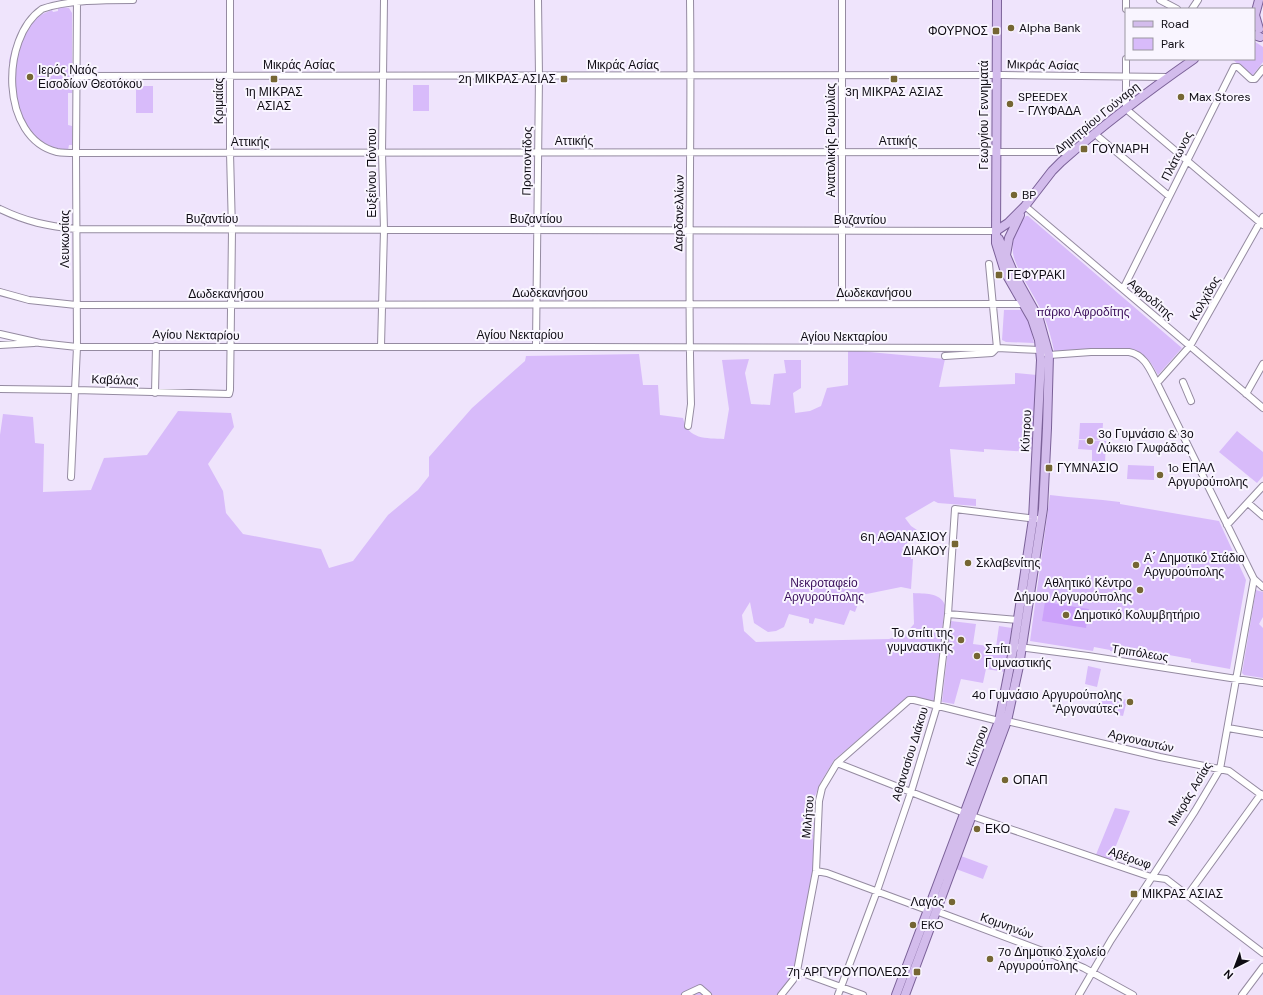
<svg xmlns="http://www.w3.org/2000/svg" width="1263" height="995" font-family="'DM Sans',sans-serif">
	<style>
		.green { fill: #d8bbfa }
		.water { fill: #cca2fa }
		.lines { fill: none; stroke-linecap: round; stroke-linejoin: round }
		.minor-casing { stroke: #958ba1; stroke-width: 8 }
		.major-casing { stroke: #7b6198; stroke-width: 10 }
		.minor { stroke: #fff; stroke-width: 6 }
		.major { stroke: #d3bcec; stroke-width: 8 }
		.poi-dot { fill: #756633; stroke: #f9f5ff; stroke-width: 1.5 }
		.labels { text-anchor: middle; dominant-baseline: central; stroke-width: 4; stroke-linejoin: round; paint-order: stroke }
		.poi-label { font-size: 12px; fill: #0e0b13; stroke: #f9f5ff; text-anchor: start }
		.street-label { font-size: 12px; fill: #0e0b13; stroke: #f9f5ff }
		.park-label { font-size: 12px; fill: #3a0e5b; stroke: #f9f5ff }
	</style>
	<rect width="100%" height="100%" fill="#efe4fc"/>
	<path class="green" d="M63 7 69 8 72 13V93H68V125L72 126V145H69L68 150C36 148 16 119 9 90H14V63H9C12 38 29 18 52 10L53 12 58 11V8Z
		M1254 41 1263 47V62L1252 76 1232 59H1254Z
		M413 85H429V111H413Z
		M136 86H153V113H136Z
		M1026 216H1028L1182 348 1158 375C1153 366 1148 356 1138 352 1123 344 1073 351 1054 351 1051 336 1047 322 1040 308 1033 293 1015 268 1013 253 1011 239 1018 226 1026 216Z
		M1004 310H1022L1030 325 1034 343 1006 342 1002 340Z
		M848 350 945 359 939 387 1015 384V373L1037 375 1031 452 984 449V452L950 449 954 497 976 499V506L938 503 934 501 905 518 911 526 917 530V535L914 539 912 538 902 548 911 557V559H913L911 589 901 587 852 597V601L858 604 855 612 850 610 844 625 815 618 813 624 809 623V619L789 614 784 627 776 631 768 632 754 623 750 602 742 615 744 631 756 642 889 639 905 634 914 624 913 593C924 594 940 592 945 605L934 701 909 696 834 760 822 780 814 798 813 869 795 968 789 980 777 995H0V435L3 414 33 417 35 443 44 444 43 492 91 490 104 458 147 455 178 411 231 413 234 427 208 464 223 491 226 513 243 534 321 549 329 568 353 561 388 515 418 490 429 476V457L472 408 525 361 526 356 639 354 643 385H658L660 415 683 418C688 440 706 438 724 439L729 409 722 360 749 359 745 373 751 404 770 405 774 374 786 373 784 360H801V388L793 393 795 413 810 411 821 406 827 388 848 385Z
		M1080 423H1103L1102 440 1079 439Z
		M1237 431 1263 452V476L1257 483 1219 452Z
		M1079 440 1106 441 1105 463 1092 462V450L1078 449Z
		M1128 465 1154 466V480L1127 479Z
		M1050 495C1074 498 1097 499 1120 502V504L1219 521 1246 580 1230 669 1191 662V659L1169 655 1168 656 1158 655V654L1149 652 1148 656 1118 651 1117 652 1110 651V650L1094 647 1093 651 1030 641Z
		M1256 590 1263 592V617L1259 624 1263 628V678L1244 675 1242 673Z
		M951 621 976 624 973 644 996 647 999 626 1012 628 1005 672 986 669 983 683 961 679 954 704 942 702Z
		M1088 666 1101 669 1097 687 1085 684Z
		M1102 695 1127 700 1123 716 1099 711Z
		M1115 808 1130 811 1109 863 1095 857Z
		M961 856 988 866 983 879 956 869Z"/>
	<path class="water" d="M1045 602 1089 609 1086 628 1042 621Z"/>
	<g class="lines">
		<defs>
			<path id="minor" d="M133 0C105 0 67 0 42 9 0 38 0 138 57 152 63 153 70 153 76 153L1072 152
				M1160 0 1177 9
				M1126 9V0
				M1192 9 1198 0
				M1126 59V109L1263 225
				M77 76 1003 75 1168 77
				M1095 134 1169 196
				M1025 206 1263 408
				M0 209C27 222 47 226 76 229L996 231
				M989 264 997 348
				M1123 289 1234 67H1238L1251 79H1255L1263 69
				M0 292 29 300 76 305 1024 304
				M842 304V0
				M0 334 40 343 77 347H582L997 348 1040 350 1049 355 1091 352H1129C1145 355 1150 370 1157 383L1254 579 1263 587
				M0 345 34 343
				M381 346 384 230 382 153 384 0
				M536 346 539 76 538 0
				M945 356 992 353 997 348
				M1183 382 1191 401
				M1157 383 1190 346 1263 217
				M0 389 75 390 229 394 230 390 232 230 230 153V0
				M155 393 156 346
				M1246 394 1263 364
				M688 426 691 404C687 269 692 135 690 0
				M71 477 77 347 76 153 77 0
				M1248 503 1263 516
				M1227 525 1263 486
				M948 614 1018 620
				M1019 647 1088 656 1263 683
				M1007 721 1160 757 1229 771 1263 796
				M1228 728 1263 734
				M837 763 972 816 1151 877 1166 879 1263 953
				M816 871 827 873 927 910
				M1187 896 1261 794
				M936 911 1056 956 1084 968 1133 995
				M797 971 863 995
				M685 995 700 988 708 995
				M781 995 793 980 797 971 816 871 819 801 822 788 837 763 909 700H914L999 721
				M838 995 877 891 911 792 937 706 948 614 955 509 1037 519
				M1079 995 1111 940 1195 811 1220 769 1254 579
				M1242 995 1263 967"/>
			<path id="major" d="M1259 0 1255 15 1259 29
				M1254 35 1260 37
				M996 231 1008 223 1025 206 1052 171 1061 162C1103 125 1148 91 1194 59
				M1006 255 1009 238 1020 215
				M896 995 999 721 1014 645 1033 519 1041 360 1039 340 1032 319 1005 272 996 243 997 0
				M905 995 1007 721 1019 666 1043 509 1047 428 1049 355 1039 319 1014 274 999 239"/>
		</defs>
		<use href="#minor" class="minor-casing"/>
		<use href="#major" class="major-casing"/>
		<use href="#minor" class="minor"/>
		<use href="#major" class="major"/>
	</g>
	<g class="poi-dot">
		<circle cx="1011" cy="28" r="4"/>
		<rect x="992" y="27" width="8" height="8" rx="2"/>
		<circle cx="30" cy="77" r="4"/>
		<rect x="270" y="75" width="8" height="8" rx="2"/>
		<rect x="560" y="75" width="8" height="8" rx="2"/>
		<rect x="890" y="75" width="8" height="8" rx="2"/>
		<circle cx="1181" cy="97" r="4"/>
		<circle cx="1010" cy="104" r="4"/>
		<rect x="1080" y="145" width="8" height="8" rx="2"/>
		<circle cx="1014" cy="195" r="4"/>
		<rect x="995" y="271" width="8" height="8" rx="2"/>
		<circle cx="1090" cy="441" r="4"/>
		<rect x="1045" y="464" width="8" height="8" rx="2"/>
		<circle cx="1160" cy="475" r="4"/>
		<rect x="951" y="540" width="8" height="8" rx="2"/>
		<circle cx="968" cy="563" r="4"/>
		<circle cx="1136" cy="565" r="4"/>
		<circle cx="1140" cy="590" r="4"/>
		<circle cx="1066" cy="615" r="4"/>
		<circle cx="961" cy="640" r="4"/>
		<circle cx="977" cy="656" r="4"/>
		<circle cx="1130" cy="702" r="4"/>
		<circle cx="1005" cy="780" r="4"/>
		<circle cx="977" cy="829" r="4"/>
		<rect x="1130" y="890" width="8" height="8" rx="2"/>
		<circle cx="952" cy="902" r="4"/>
		<circle cx="913" cy="925" r="4"/>
		<circle cx="990" cy="959" r="4"/>
		<rect x="913" y="968" width="8" height="8" rx="2"/>
	</g>
	<g class="labels">
		<g class="poi-label">
			<text x="1019" y="28">Alpha Bank</text>
			<text x="988" y="31" text-anchor="end">ΦΟΥΡΝΟΣ</text>
			<text x="38" y="70">Ιερός Ναός<tspan x="38" dy="14">Εισοδίων Θεοτόκου</tspan></text>
			<text x="556" y="79" text-anchor="end">2η ΜΙΚΡΑΣ ΑΣΙΑΣ</text>
			<text x="274" y="92" text-anchor="middle">1η ΜΙΚΡΑΣ<tspan x="274" dy="14">ΑΣΙΑΣ</tspan></text>
			<text x="894" y="92" text-anchor="middle">3η ΜΙΚΡΑΣ ΑΣΙΑΣ</text>
			<text x="1018" y="97">SPEEDEX<tspan x="1018" dy="14">- ΓΛΥΦΑΔΑ</tspan></text>
			<text x="1189" y="97">Max Stores</text>
			<text x="1092" y="149">ΓΟΥΝΑΡΗ</text>
			<text x="1022" y="195">BP</text>
			<text x="1007" y="275">ΓΕΦΥΡΑΚΙ</text>
			<text x="1098" y="434">3ο Γυμνάσιο &amp; 3ο<tspan x="1098" dy="14">Λύκειο Γλυφάδας</tspan></text>
			<text x="1057" y="468">ΓΥΜΝΑΣΙΟ</text>
			<text x="1168" y="468">1o ΕΠΑΛ<tspan x="1168" dy="14">Αργυρούπολης</tspan></text>
			<text x="947" y="537" text-anchor="end">6η ΑΘΑΝΑΣΙΟΥ<tspan x="947" dy="14">ΔΙΑΚΟΥ</tspan></text>
			<text x="1144" y="558">Α΄ Δημοτικό Στάδιο<tspan x="1144" dy="14">Αργυρούπολης</tspan></text>
			<text x="976" y="563">Σκλαβενίτης</text>
			<text x="1132" y="583" text-anchor="end">Αθλητικό Κέντρο<tspan x="1132" dy="14">Δήμου Αργυρούπολης</tspan></text>
			<text x="1074" y="615">Δημοτικό Κολυμβητήριο</text>
			<text x="953" y="633" text-anchor="end">Το σπίτι της<tspan x="953" dy="14">γυμναστικής</tspan></text>
			<text x="985" y="649">Σπίτι<tspan x="985" dy="14">Γυμναστικής</tspan></text>
			<text x="1122" y="695" text-anchor="end">4ο Γυμνάσιο Αργυρούπολης<tspan x="1122" dy="14">"Αργοναύτες"</tspan></text>
			<text x="1013" y="780">ΟΠΑΠ</text>
			<text x="985" y="829">ΕΚΟ</text>
			<text x="1142" y="894">ΜΙΚΡΑΣ ΑΣΙΑΣ</text>
			<text x="944" y="902" text-anchor="end">Λαγός</text>
			<text x="921" y="925">EKO</text>
			<text x="998" y="952">7ο Δημοτικό Σχολείο<tspan x="998" dy="14">Αργυρούπολης</tspan></text>
			<text x="909" y="972" text-anchor="end">7η ΑΡΓΥΡΟΥΠΟΛΕΩΣ</text>
		</g>
		<g class="street-label">
			<text x="299" y="65">Μικράς Ασίας</text>
			<text x="623" y="65">Μικράς Ασίας</text>
			<text transform="translate(1043 65) rotate(1)">Μικράς Ασίας</text>
			<text transform="translate(219 101) rotate(-90)">Κριμαίας</text>
			<text transform="translate(984 115) rotate(-90)">Γεωργίου Γεννηματά</text>
			<text transform="translate(1097 118) rotate(-39)">Δημητρίου Γούναρη</text>
			<text transform="translate(831 140) rotate(-90)">Ανατολικής Ρωμυλίας</text>
			<text x="574" y="141">Αττικής</text>
			<text x="898" y="141">Αττικής</text>
			<text x="250" y="142">Αττικής</text>
			<text transform="translate(1177 156) rotate(-63)">Πλάτωνος</text>
			<text transform="translate(527 161) rotate(-89)">Προποντίδος</text>
			<text transform="translate(372 173) rotate(-90)">Ευξείνου Πόντου</text>
			<text transform="translate(679 213) rotate(-89)">Δαρδανελλίων</text>
			<text x="212" y="219">Βυζαντίου</text>
			<text x="536" y="219">Βυζαντίου</text>
			<text x="860" y="220">Βυζαντίου</text>
			<text transform="translate(65 239) rotate(-90)">Λευκωσίας</text>
			<text x="550" y="293">Δωδεκανήσου</text>
			<text x="874" y="293">Δωδεκανήσου</text>
			<text x="226" y="294">Δωδεκανήσου</text>
			<text transform="translate(1205 298) rotate(-60)">Κολχίδος</text>
			<text transform="translate(1151 299) rotate(40)">Αφροδίτης</text>
			<text transform="translate(196 335) rotate(1)">Αγίου Νεκταρίου</text>
			<text x="520" y="335">Αγίου Νεκταρίου</text>
			<text x="844" y="337">Αγίου Νεκταρίου</text>
			<text transform="translate(115 380) rotate(2)">Καβάλας</text>
			<text transform="translate(1026 431) rotate(-87)">Κύπρου</text>
			<text transform="translate(1140 653) rotate(9)">Τριπόλεως</text>
			<text transform="translate(1141 741) rotate(13)">Αργοναυτών</text>
			<text transform="translate(977 746) rotate(-69)">Κύπρου</text>
			<text transform="translate(910 754) rotate(-73)">Αθανασίου Διάκου</text>
			<text transform="translate(1190 794) rotate(-59)">Μικράς Ασίας</text>
			<text transform="translate(808 817) rotate(-85)">Μιλήτου</text>
			<text transform="translate(1130 858) rotate(19)">Αβέρωφ</text>
			<text transform="translate(1007 926) rotate(20)">Κομνηνών</text>
		</g>
		<g class="park-label">
			<text x="1083" y="312">πάρκο Αφροδίτης</text>
			<text x="824" y="583">Νεκροταφείο<tspan x="824" dy="14">Αργυρούπολης</tspan></text>
		</g>
	</g>
	<rect x="1125" y="8" width="130" height="52" fill="#f9f5ff" stroke="#9b97a1"/>
	<rect x="1133" y="21" width="20" height="6" fill="#d3bcec" stroke="#9b97a1"/>
	<text x="1161" y="28" font-size="12" fill="#0e0b13">Road</text>
	<rect x="1133" y="38" width="20" height="12" fill="#d8bbfa" stroke="#9b97a1"/>
	<text x="1161" y="48" font-size="12" fill="#0e0b13">Park</text>
	<g transform="translate(1235 967) rotate(222)" stroke="#f9f5ff" stroke-width="3" paint-order="stroke">
	<path d="M0-3L7 15L0 10L-7 15Z" fill="#0e0b13"/>
	<text y="-6" font-size="11" font-weight="bold" text-anchor="middle" fill="#0e0b13">N</text>
	</g>
</svg>
